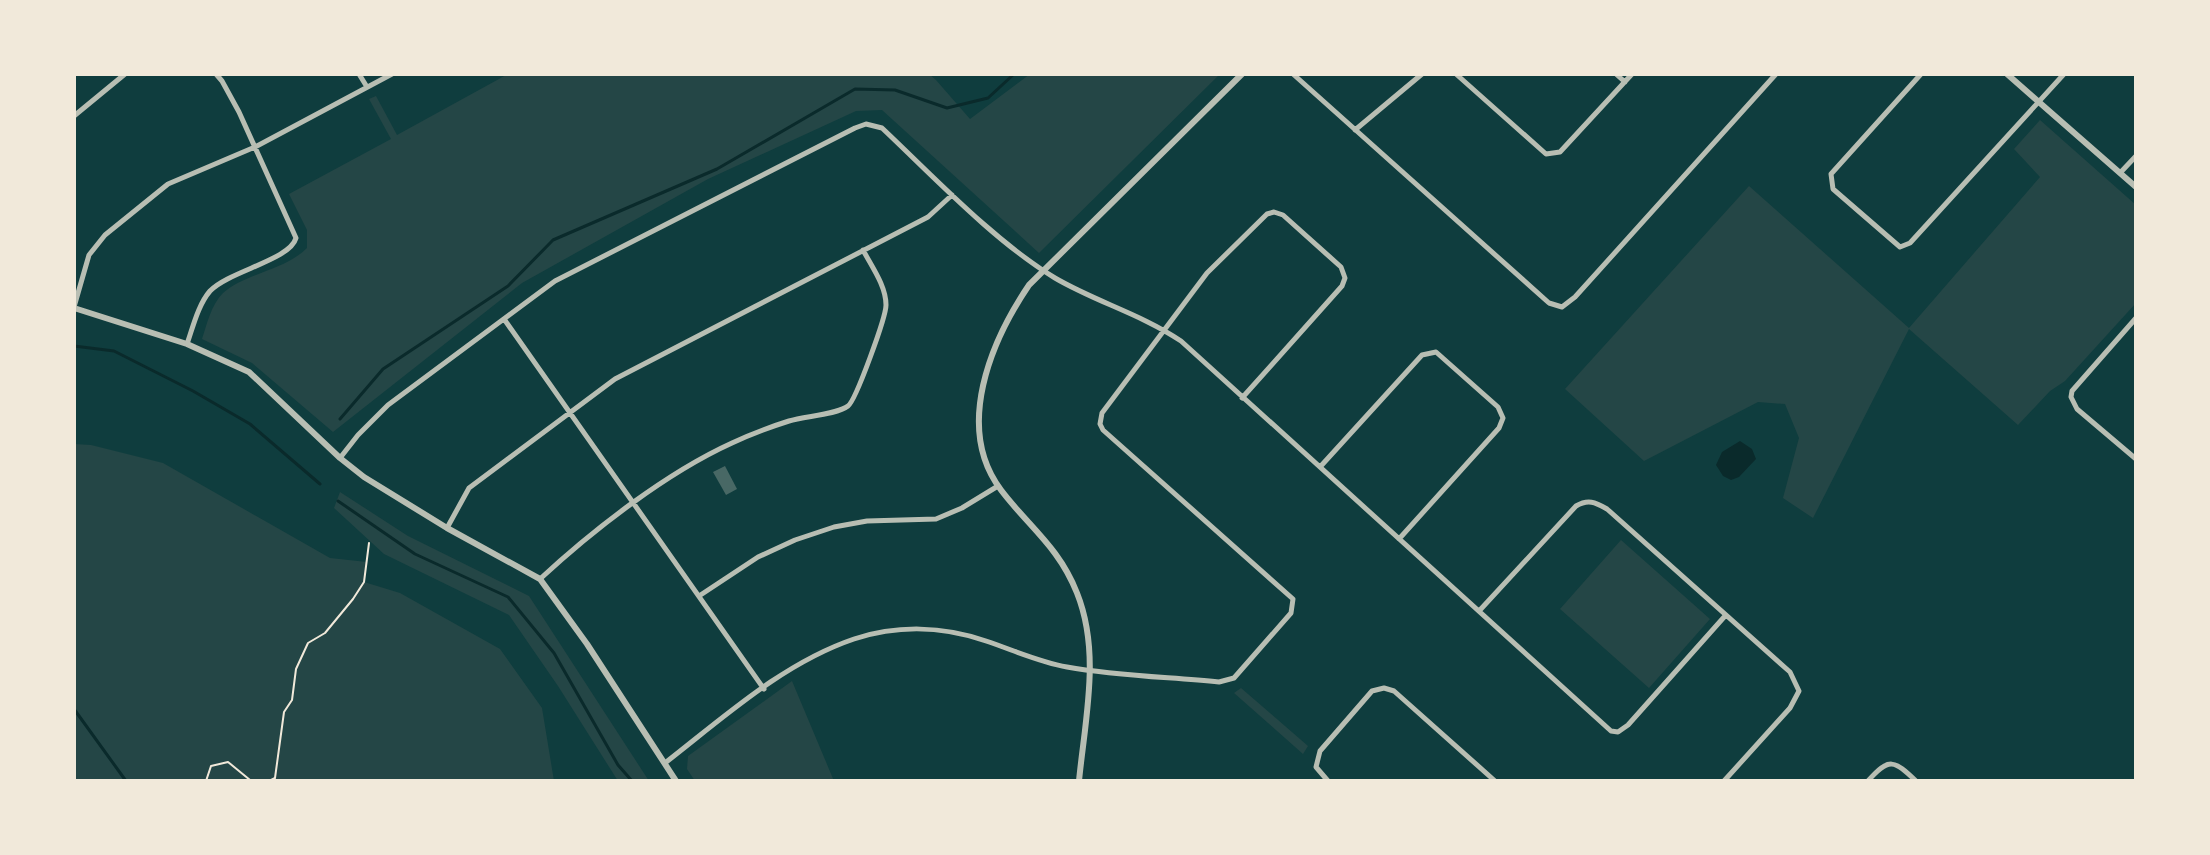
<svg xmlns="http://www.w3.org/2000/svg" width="2210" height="855" font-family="Arial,sans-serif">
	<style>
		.green { fill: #244646 }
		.water { fill: #0a2a2b }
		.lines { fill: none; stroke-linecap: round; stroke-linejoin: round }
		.stream { stroke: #0a2a2b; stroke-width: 3 }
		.building { fill: #486865 }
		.path { stroke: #f1e9da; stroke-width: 2 }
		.minor { stroke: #b8beb3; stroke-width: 5 }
		.tertiary { stroke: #b8beb3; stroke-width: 6 }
	</style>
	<rect width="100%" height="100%" fill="#0f3d3e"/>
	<path class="green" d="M508 74H929L936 80 970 119 1030 74H1220L1039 253 882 110 856 111 708 179 522 283 333 432 252 363 202 339C207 324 211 305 223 293 245 273 284 271 307 248V230L289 194 391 139 369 99 376 96 397 135Z
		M2040 120 2136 205V303L2065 381 2050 391 2018 425 1909 329 1813 518 1783 498 1799 438 1785 404 1758 402 1644 461 1565 389 1749 186 1909 328 2040 177 2014 149Z
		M74 444 91 445 163 463 330 558 367 562 364 582 400 593 500 649 542 708 554 781H74Z
		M340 492 408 536 529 596 649 781H618L558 686 509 615 384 554 334 508Z
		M1621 540 1710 619 1649 688 1560 609Z
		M792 681 834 781H695L687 769 688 756Z
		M1241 688 1308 746 1303 754 1234 693Z"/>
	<path class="water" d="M1740 441 1752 449 1756 459 1739 477 1731 480 1723 476 1716 465 1722 452Z"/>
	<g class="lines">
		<path class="stream" d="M74 346 114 351 193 391 250 424 320 484
			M340 419 383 369 508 286 553 240 717 169 855 89 895 90 947 108 988 98 1014 74
			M338 501 415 554 508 597 554 653 618 765 632 781
			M74 709 126 781"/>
	</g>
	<path class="building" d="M725 466 737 489 726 495 713 472Z"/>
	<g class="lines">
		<path class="path" d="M206 781 211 766 228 762 250 780 259 781
			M269 781 275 778 284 712 292 700 296 669 308 643 325 633 353 599 364 582 369 543"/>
		<path class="minor" d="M359 74 367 87
			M1293 74 1549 303 1562 307 1575 297 1776 74
			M1456 74 1546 154 1560 152 1632 74
			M1616 74 1625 82
			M1921 74 1831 174 1833 189 1900 247 1910 243 2064 74
			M74 116 125 74
			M1355 130 1422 74
			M2120 173 2136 156
			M74 307 89 255 105 235 168 184 255 147 392 74
			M2136 318 2072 391 2071 397 2077 409 2136 459
			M504 319 764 689
			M187 344C193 327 198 305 210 291 229 271 290 260 296 238L239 112 222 81 216 74
			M340 458 358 435 388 405 555 281 855 128 866 124 882 128C934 177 994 241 1055 278 1096 302 1141 314 1181 341L1611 731 1618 732 1628 725 1725 616
			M1320 467 1422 355 1436 352 1498 407 1503 418 1499 428 1399 539
			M447 528 469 488 615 379 928 217 952 195
			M540 579C593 530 666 473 732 443 751 434 770 427 789 421 804 416 836 415 848 406 856 400 886 317 886 305 886 286 872 267 863 250
			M699 596 758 557 795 540 834 527 867 521 936 519 962 508 998 486
			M1480 610 1576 506C1588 499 1595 502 1607 509L1790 672 1799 691 1790 708 1724 781
			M665 763C723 718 783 663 854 639 897 625 943 626 986 641 1013 650 1039 662 1067 667 1117 676 1169 677 1219 682L1234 678 1291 613 1293 599 1103 430 1100 424 1102 413 1207 273 1267 214 1274 212 1283 215 1341 267 1345 278 1342 286 1242 398
			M1328 781 1316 767 1320 751 1372 691 1384 688 1394 691 1495 781
			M1868 781C1889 757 1894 760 1916 781"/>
		<path class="tertiary" d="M2007 74 2136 187
			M74 308 187 344 249 372 340 458 364 477 447 528 540 579 587 644 676 781
			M1079 781C1085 719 1101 653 1077 593 1059 547 1029 527 1001 490 954 428 991 341 1029 285L1242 74"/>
	</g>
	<rect width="2210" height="855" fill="none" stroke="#f1e9da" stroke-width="152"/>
</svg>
